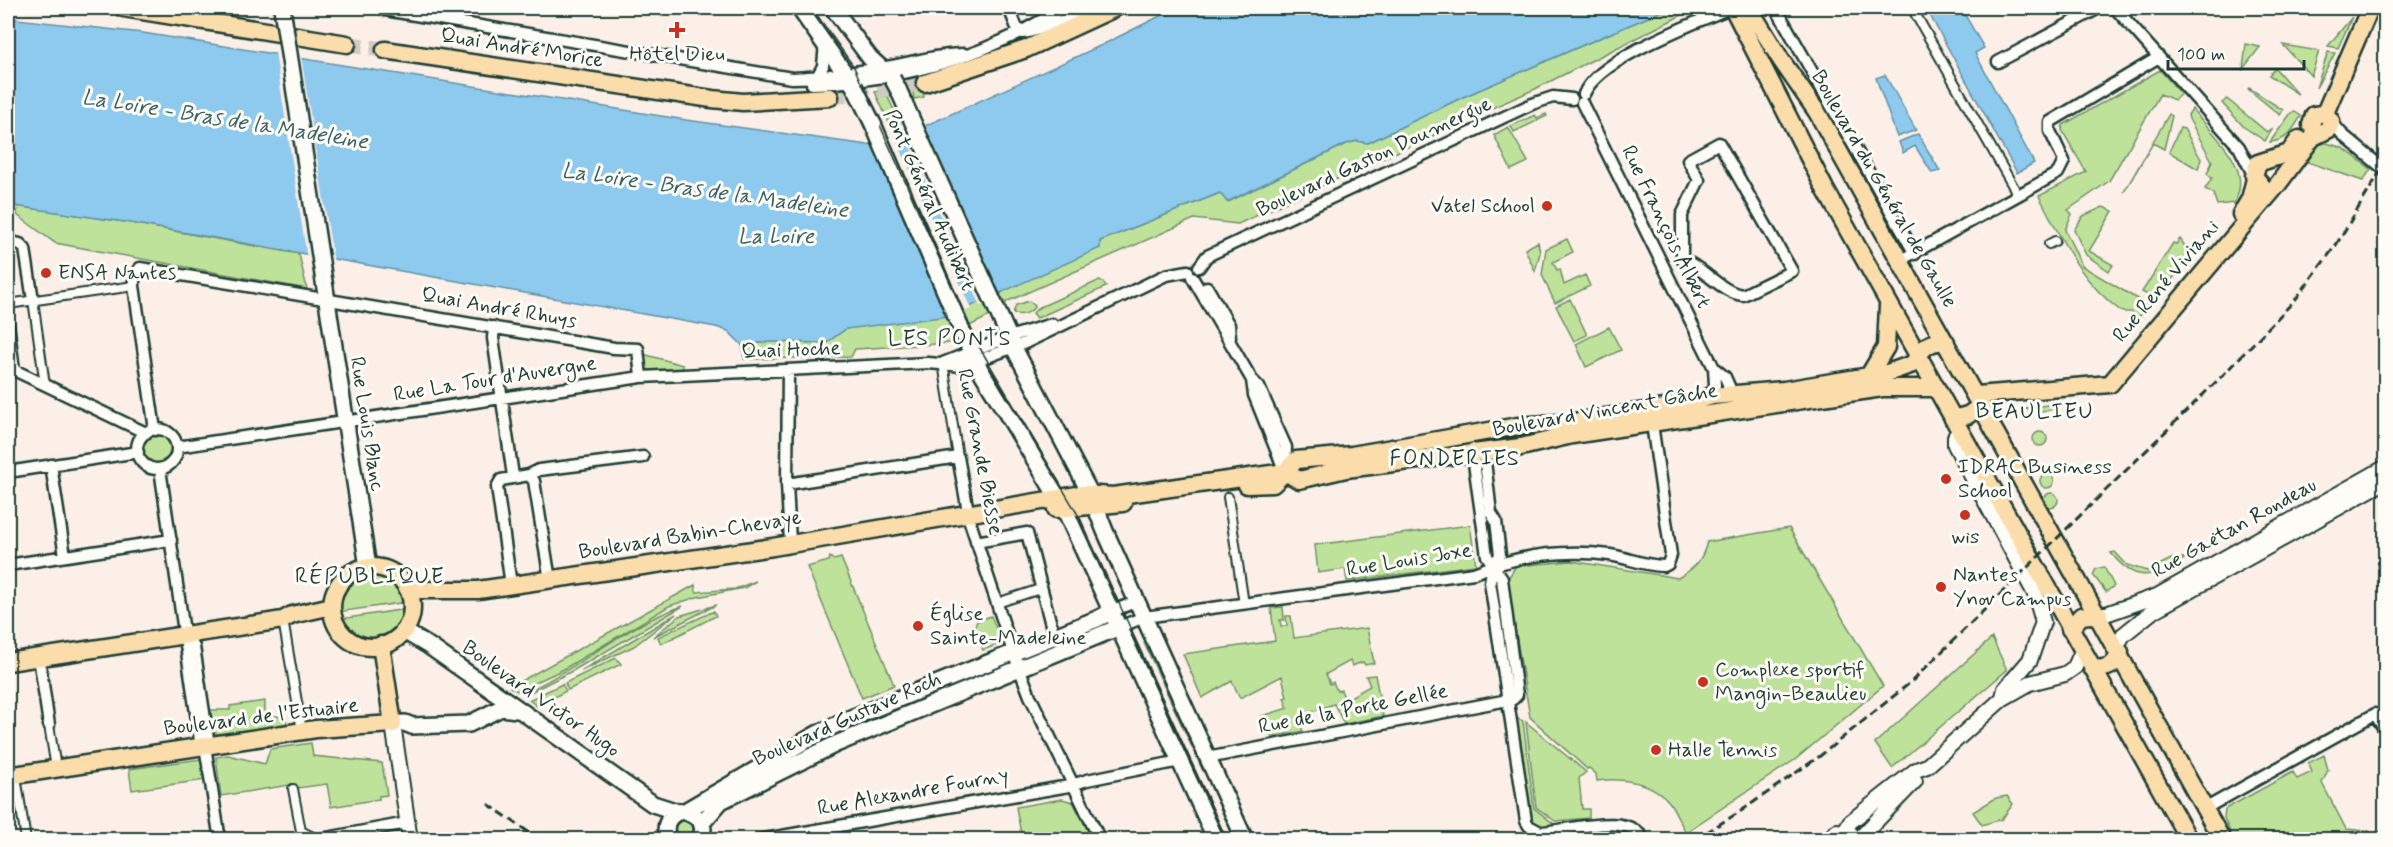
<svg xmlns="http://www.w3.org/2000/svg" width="2393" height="847" font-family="Mynerve,sans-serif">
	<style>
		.green { fill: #bfe29b; stroke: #6f9068; stroke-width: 1.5 }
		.water { fill: #8dcaee; stroke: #6192a4; stroke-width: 1.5 }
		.pier { fill: #fbefe7 }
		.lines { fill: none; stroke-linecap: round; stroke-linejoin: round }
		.minor-tunnel { stroke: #cfcbc3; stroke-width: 10; stroke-dasharray: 10 5; stroke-linecap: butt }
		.primary-tunnel { stroke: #cfcbc3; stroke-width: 16; stroke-dasharray: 16 8; stroke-linecap: butt }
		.pedestrian-casing { stroke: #1f3d34; stroke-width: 12 }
		.minor-casing { stroke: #1f3d34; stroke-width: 15 }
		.tertiary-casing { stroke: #1f3d34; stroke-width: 18 }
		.secondary-casing { stroke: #1f3d34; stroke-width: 20 }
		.primary-casing { stroke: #1f3d34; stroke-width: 21 }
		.pedestrian { stroke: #fdfcf7; stroke-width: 8 }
		.minor { stroke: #fdfcf7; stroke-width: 10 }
		.tertiary { stroke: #fdfcf7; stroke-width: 14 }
		.secondary { stroke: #fdfcf7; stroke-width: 15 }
		.primary { stroke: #fbddab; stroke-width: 16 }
		.tram { stroke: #1f3d34; stroke-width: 1.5 }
		.rail { stroke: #1f3d34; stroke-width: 3; stroke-dasharray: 9 4.5; stroke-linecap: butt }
		.secondary-bridge-casing { stroke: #1f3d34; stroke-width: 20; stroke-linecap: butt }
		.secondary-bridge { stroke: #fdfcf7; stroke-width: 15 }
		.poi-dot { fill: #c8321e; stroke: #fdfcf7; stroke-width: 2 }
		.labels { text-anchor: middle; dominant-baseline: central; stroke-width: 6; stroke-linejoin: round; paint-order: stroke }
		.street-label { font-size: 21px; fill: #1f3d34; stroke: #fdfcf7 }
		.poi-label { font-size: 21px; fill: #1f3d34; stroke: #fdfcf7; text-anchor: start }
		.water-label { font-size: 22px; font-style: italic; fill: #3a6062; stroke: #fdfcf7 }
		.neighbourhood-label { font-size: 22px; letter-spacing: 1.5px; fill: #1f3d34; stroke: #fdfcf7 }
	</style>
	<rect width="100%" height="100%" fill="#fbefe7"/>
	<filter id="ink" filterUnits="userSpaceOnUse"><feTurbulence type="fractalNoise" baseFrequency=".0167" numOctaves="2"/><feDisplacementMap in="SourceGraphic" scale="12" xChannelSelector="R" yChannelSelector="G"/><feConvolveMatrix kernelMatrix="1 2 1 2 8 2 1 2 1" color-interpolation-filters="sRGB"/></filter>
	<g filter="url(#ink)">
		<path class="green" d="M1669 8H1696L1535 89 1481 113 1470 112 1464 115 1465 121 1238 224 1194 219 1006 302V308L955 333 952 343 855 349 851 357 744 359 742 345 769 342 826 343 846 329 1000 295 1004 290 1099 248 1100 241 1220 193 1228 202 1346 144 1357 141 1368 143 1463 97Z
			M2352 17 2338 48 2328 46Z
			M2246 44 2260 47 2243 69Z
			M2283 45 2319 51 2311 76 2285 47Z
			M2328 52 2335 53 2316 88Z
			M2275 68 2298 94 2269 75Z
			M2160 70 2181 94 2174 100 2160 94 2109 181 2068 210 2072 214 2065 230 2082 266 2149 306 2138 318 2131 312H2122C2078 279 2063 241 2039 196L2086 172 2062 130 2063 125Z
			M919 76 924 97 914 99 912 87Z
			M2249 88 2283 110 2280 115 2248 89Z
			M879 91 887 95 900 123 891 127 875 92Z
			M2227 99 2267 132 2273 128 2265 141 2244 127 2222 103Z
			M2192 109C2213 135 2255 167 2234 203L2217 205 2213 193 2205 189 2212 178 2207 174 2212 161 2189 119 2188 115Z
			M2295 112 2301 116C2293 130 2287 141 2270 142L2291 113Z
			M1546 114 1547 116 1514 132 1511 126 1535 115 1537 118Z
			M2169 114 2172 116 2164 149 2153 143 2124 192Z
			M1508 127 1528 162 1511 170 1494 135Z
			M2180 128 2184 129 2201 159 2198 169 2169 152Z
			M2327 143 2343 148 2371 169 2363 181 2308 162 2317 145Z
			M18 206 125 222 299 254 307 289 55 243 17 215Z
			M2103 207 2113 211 2089 251 2113 265 2109 271 2086 255 2074 230 2083 216Z
			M1567 239 1573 252 1553 262 1557 270 1560 269 1564 285 1585 275 1590 286 1555 303 1542 275 1546 249Z
			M2180 239 2192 256 2155 299 2142 292 2173 243 2176 244Z
			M1538 242 1540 253 1535 271 1525 249Z
			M1098 281 1103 282 1106 287 1037 318 1033 313 1038 308Z
			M1570 299 1587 335 1574 341 1556 306Z
			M1029 301 1035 306C1030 313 1022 317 1013 313L1016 305Z
			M1609 327 1621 350 1586 367 1576 344Z
			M643 354 683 365V370L645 371Z
			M2055 404 2058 405 2056 408 2042 412 2025 408Z
			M2033 439a7 7 0 1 1 14 0a7 7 0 1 1-14 0Z
			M141 449a16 16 0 1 1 32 0a16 16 0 1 1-32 0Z
			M2040 481a7 7 0 1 1 14 0a7 7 0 1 1-14 0Z
			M2044 500a7 7 0 1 1 14 0a7 7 0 1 1-14 0Z
			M1470 525 1476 565 1347 581 1345 569 1318 573 1315 545Z
			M1789 528 1883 686 1796 759 1686 832C1680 823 1676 812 1670 803 1654 782 1621 777 1597 781L1596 774 1589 768 1587 769 1530 717 1507 580 1516 566 1571 561 1678 578C1695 568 1702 561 1707 542Z
			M2115 552 2127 565 2147 571 2173 558H2186C2153 575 2138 587 2111 553Z
			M830 557 834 560 841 558 894 685 862 698 807 567 829 561Z
			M2104 567 2114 586 2106 592 2093 575 2096 569Z
			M377 571C394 575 404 586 407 602L338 612C335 588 352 570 377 571Z
			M756 581 744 588 697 597 669 606 562 670 517 691 510 687 695 585 696 592 735 589Z
			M716 605 653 637 679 616Z
			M683 606 574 670 531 692 528 691C581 667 627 624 683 606Z
			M1283 607 1284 620H1280L1281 626H1287L1286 616H1291L1294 638 1367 628 1374 663 1365 665 1363 662 1352 666 1350 661 1326 674 1330 684 1333 682 1337 691 1341 690 1345 700 1370 686 1366 676 1375 675 1383 716 1344 724 1334 704 1297 717 1303 731 1272 737 1262 716 1288 708 1284 698 1287 697 1282 676 1240 698 1232 681 1202 698 1183 654 1275 641 1271 608Z
			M407 609C400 645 357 651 340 619Z
			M714 611 716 616 661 644 658 637Z
			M676 614 634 646 581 671Z
			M991 616 1002 643 983 650 974 628 977 621Z
			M1992 638 2007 670 1892 768 1875 743Z
			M1148 642 1206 770 1203 771 1144 643Z
			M616 658 621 664 568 690 565 683Z
			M562 684 566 691 537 706 529 700Z
			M265 701V714L286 718 287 724 213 735 209 710H230V706Z
			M1516 718 1523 721 1534 808 1554 824 1589 820C1569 824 1539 836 1527 815Z
			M1526 722 1586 772 1579 778 1582 809H1589V818L1555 821 1536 807Z
			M311 743 313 756 382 763 387 795 379 796V799L331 807 327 784 297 788 296 784 221 796 216 757 228 755 265 764 270 749Z
			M2324 755 2328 770 2322 783 2346 829 2369 831 2373 836 2380 831 2385 839H2233L2224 818 2225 809 2293 772 2297 779 2312 772 2308 763Z
			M201 759 205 780 132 790 129 769Z
			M2007 796 2013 804 2002 819 1982 825 1973 812 1996 798Z
			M1062 799 1073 802 1092 839H1022L1016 807Z
			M675 830a9 9 0 1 1 18 0a9 9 0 1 1-18 0Z"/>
		<path class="water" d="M1176 8H1669L1463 97 1368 143 1357 141 1346 144 1227 202 1220 193 1100 241V248L949 316 846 329 826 343 769 342 742 345 728 331 716 327 125 222 8 205V18L143 33 686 120 868 145 927 125 1102 45Z
			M1926 8H1961L1984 48 1975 53 2034 163 2017 173Z
			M1885 75 1916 130 1897 137 1876 78Z
			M1918 134 1940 171 1932 173 1915 146 1903 153 1899 142Z"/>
		<path class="pier" d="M275 52 301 56 334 264 307 258Z
			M924 122 1001 297 980 306 903 130Z
			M894 134 971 309 948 319 870 142Z"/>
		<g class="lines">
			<path class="minor-tunnel" d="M373 8 385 10"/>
			<path class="primary-tunnel" d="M347 44 385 50
				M830 97 925 83"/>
			<defs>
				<path id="pedestrian" d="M1912 8 2018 195
					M2049 244 2055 241
					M33 300 45 385
					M8 304 134 286
					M943 363 958 457
					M1228 497 1244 604
					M997 603 1040 589
					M283 620 302 731
					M49 725 56 768
					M17 783 26 840
					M293 789 301 831 319 840"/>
				<path id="minor" d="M1009 8 1019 33
					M1776 8 1915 254
					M2115 8 2239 147 2254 176
					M385 10 792 78C821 77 851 73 880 68 909 64 935 54 964 54
					M1023 33C1050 29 1067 14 1096 13
					M1998 62 2099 8
					M817 77 823 66 825 43
					M812 84C876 83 946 67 1004 40 1025 31 1044 18 1064 8
					M1584 94C1598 59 1695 23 1730 8
					M1582 103 1714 368 1715 385 1712 396
					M2331 121 2342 134 2386 171
					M1719 143 1792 271 1743 295C1722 293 1704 268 1682 259V215L1699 180 1688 160Z
					M8 241 20 244 25 249 33 300
					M1899 261 2058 173 2064 161 2050 131V122L2159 57
					M1199 267 1207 256 1532 104 1553 97 1572 99
					M1192 277 1252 380 1259 387 1286 447 1285 472
					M1207 287 1229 325 1230 338
					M8 324 14 370 146 433
					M494 327 493 338 513 476
					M943 363 1009 337 1052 324
					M1714 368 1725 377 1732 393
					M788 370 787 484 790 542
					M1252 380 1254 395 1285 472
					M137 449a20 20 0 1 1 40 0a20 20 0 1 1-40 0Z
					M155 430 134 286V276L140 268 614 348 638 349 641 377
					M177 447 641 377 928 363 963 366 1025 343 1166 275 1188 271
					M1484 453 1491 513 1496 521 1500 555 1493 565 1490 582 1526 821 1529 826 1540 832C1565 832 1631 810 1643 840
					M51 465 65 556
					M160 469 201 747
					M8 472 138 452
					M529 475 539 470 643 457
					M787 484 958 457 970 522 1013 652 1030 696 1100 840
					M976 542 1027 533 1054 636
					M8 565 171 540
					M511 585 497 487 501 480 529 475 534 481 550 580
					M1111 612 1137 601
					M1117 628 1144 617 1474 573C1518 555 1563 549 1610 555 1628 558 1645 566 1664 566L1668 564 1671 555 1651 417
					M186 635 194 647 209 745
					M39 657 49 725
					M205 746 220 840
					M1207 758 1513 699 1517 695 1502 579 1487 556 1472 449
					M2206 808 2375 714 2386 732
					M316 840 407 823
					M759 840 1069 786 1087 780 1180 761"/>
				<path id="tertiary" d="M1959 431 1955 437V445L2035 594 2043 622 2030 660 2005 689 2003 697
					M2099 614H2106L2157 596 2386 467
					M2117 646 2123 635 2153 611 2386 481
					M393 724 410 840
					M1845 831 1850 822 1916 770 1927 766 2002 699 2030 683 2065 674 2075 667 2082 651
					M1828 840 1837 831 1851 834
					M1858 840 1915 781"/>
				<path id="secondary" d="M799 8 854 86
					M833 8 870 58 892 78
					M898 89 1013 346 1090 493 1105 531 1245 840
					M873 124 975 361 1064 508 1216 840
					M325 288 368 567
					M404 631 429 646 653 804 678 812
					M393 724 405 723 412 726 469 724 501 708 517 710
					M685 811 817 734 846 720 1097 619 1111 612
					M702 823 721 801 836 744 1117 628
					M669 840C662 825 669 812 685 811L700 819 703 829 700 840"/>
				<path id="primary" d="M123 8 347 44
					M1733 8 1825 189 2189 840
					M1749 8 1781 60 1817 112 2222 840
					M385 50 712 99 743 102 830 97
					M925 83 1026 49 1115 8
					M2325 113 2370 8
					M2311 125 2314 115 2325 113
					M2262 186 2254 176 2258 163 2289 153 2299 139
					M2241 214 2250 199 2255 179
					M1868 377 1886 347 1888 306
					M1977 395 2110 384 2278 184 2313 137 2329 129 2331 121 2325 113
					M1953 419 1968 415 1982 405
					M1247 485 1273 484 1285 472 1299 480 1346 469 1521 447 1572 435 1882 388H1936
					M1056 509 1123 503
					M332 607a40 40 0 1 1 80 0a40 40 0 1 1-80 0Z
					M409 590H478L773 547 1083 494 1113 496 1285 472 1296 460 1352 455 1518 426 1574 422 1678 406 1712 396 1784 390 1887 373 1913 364C1921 350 1928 340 1946 342
					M2070 629 2081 616 2099 614
					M8 662 283 620 292 615 332 606
					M2092 668C2107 670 2115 666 2120 652
					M8 776 316 729 393 724 381 645"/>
			</defs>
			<use href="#pedestrian" class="pedestrian-casing"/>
			<use href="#minor" class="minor-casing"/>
			<use href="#tertiary" class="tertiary-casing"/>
			<use href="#secondary" class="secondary-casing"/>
			<use href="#primary" class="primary-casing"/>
			<use href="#pedestrian" class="pedestrian"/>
			<use href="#minor" class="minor"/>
			<use href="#tertiary" class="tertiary"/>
			<use href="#secondary" class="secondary"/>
			<use href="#primary" class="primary"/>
			<path class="tram" d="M812 8 854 67 977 343 1081 520 1227 840"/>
			<path class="rail" d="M488 804 540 840
				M1694 840 1741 811 1820 756 1911 682 2222 376 2295 300 2336 245 2386 162"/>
			<defs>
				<path id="secondary-bridge" d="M282 8 325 288
					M892 78 898 89
					M854 86 873 124"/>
			</defs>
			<use href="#secondary-bridge" class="secondary-bridge-casing"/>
			<use href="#secondary-bridge" class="secondary-bridge"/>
		</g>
	</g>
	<g class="poi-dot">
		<path d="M674 21h6v6h6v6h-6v6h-6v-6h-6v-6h6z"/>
		<circle cx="1547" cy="206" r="6"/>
		<circle cx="46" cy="273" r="6"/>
		<circle cx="1946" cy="479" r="6"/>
		<circle cx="1965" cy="515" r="6"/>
		<circle cx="1941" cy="587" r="6"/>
		<circle cx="918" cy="626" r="6"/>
		<circle cx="1703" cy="682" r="6"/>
		<circle cx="1656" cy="750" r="6"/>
	</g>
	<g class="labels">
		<g class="street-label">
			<text transform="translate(522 48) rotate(9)">Quai André Morice</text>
			<text transform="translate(1374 157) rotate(-25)">Boulevard Gaston Doumergue</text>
			<text transform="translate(1884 189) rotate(60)">Boulevard du Général de Gaulle</text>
			<text transform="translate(929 200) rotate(66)">Pont Général Audibert</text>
			<text transform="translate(1666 227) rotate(64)">Rue François Albert</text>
			<text transform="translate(2166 281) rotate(-50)">Rue René Viviani</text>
			<text transform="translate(499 308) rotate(10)">Quai André Rhuys</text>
			<text transform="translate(791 350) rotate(-2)">Quai Hoche</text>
			<text transform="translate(495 379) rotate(-9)">Rue La Tour d'Auvergne</text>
			<text transform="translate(1605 410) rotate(-10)">Boulevard Vincent Gâche</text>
			<text transform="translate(367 424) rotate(81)">Rue Louis Blanc</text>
			<text transform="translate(980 452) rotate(79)">Rue Grande Biesse</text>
			<text transform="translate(2234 528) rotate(-29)">Rue Gaëtan Rondeau</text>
			<text transform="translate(690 535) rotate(-9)">Boulevard Babin-Chevaye</text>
			<text transform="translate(1409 560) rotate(-9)">Rue Louis Joxe</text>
			<text transform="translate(541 699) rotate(35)">Boulevard Victor Hugo</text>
			<text transform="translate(1353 709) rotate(-11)">Rue de la Porte Gellée</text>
			<text transform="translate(261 717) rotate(-7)">Boulevard de l'Estuaire</text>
			<text transform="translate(847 719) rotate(-24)">Boulevard Gustave Roch</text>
			<text transform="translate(913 792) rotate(-10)">Rue Alexandre Fourny</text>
		</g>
		<g class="poi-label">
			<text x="677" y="54" text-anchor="middle">Hôtel Dieu</text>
			<text x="1535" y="206" text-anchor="end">Vatel School</text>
			<text x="58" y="273">ENSA Nantes</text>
			<text x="1958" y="467">IDRAC Business<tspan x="1958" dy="24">School</tspan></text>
			<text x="1965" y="537" text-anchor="middle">wis</text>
			<text x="1953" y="575">Nantes<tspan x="1953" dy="24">Ynov Campus</tspan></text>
			<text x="930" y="614">Église<tspan x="930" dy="24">Sainte-Madeleine</tspan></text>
			<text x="1715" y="670">Complexe sportif<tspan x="1715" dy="24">Mangin-Beaulieu</tspan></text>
			<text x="1668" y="750">Halle Tennis</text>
		</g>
		<g class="water-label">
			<text transform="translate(225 120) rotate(9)">La Loire - Bras de la Madeleine</text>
			<text transform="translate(705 191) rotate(8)">La Loire - Bras de la Madeleine</text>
			<text x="776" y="237">La Loire</text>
		</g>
		<g class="neighbourhood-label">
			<text x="950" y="339">LES PONTS</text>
			<text x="2035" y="412">BEAULIEU</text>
			<text x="1455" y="459">FONDERIES</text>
			<text x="370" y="577">RÉPUBLIQUE</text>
		</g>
	</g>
	<rect width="2393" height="847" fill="none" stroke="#fdfcf7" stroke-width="30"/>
	<rect x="15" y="15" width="2363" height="817" fill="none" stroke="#1f3d34" stroke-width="2" filter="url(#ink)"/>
	<path d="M2168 60v9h136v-9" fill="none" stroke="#1f3d34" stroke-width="3"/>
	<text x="2177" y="60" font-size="18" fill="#1f3d34" stroke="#fdfcf7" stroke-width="4.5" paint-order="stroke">100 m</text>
</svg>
